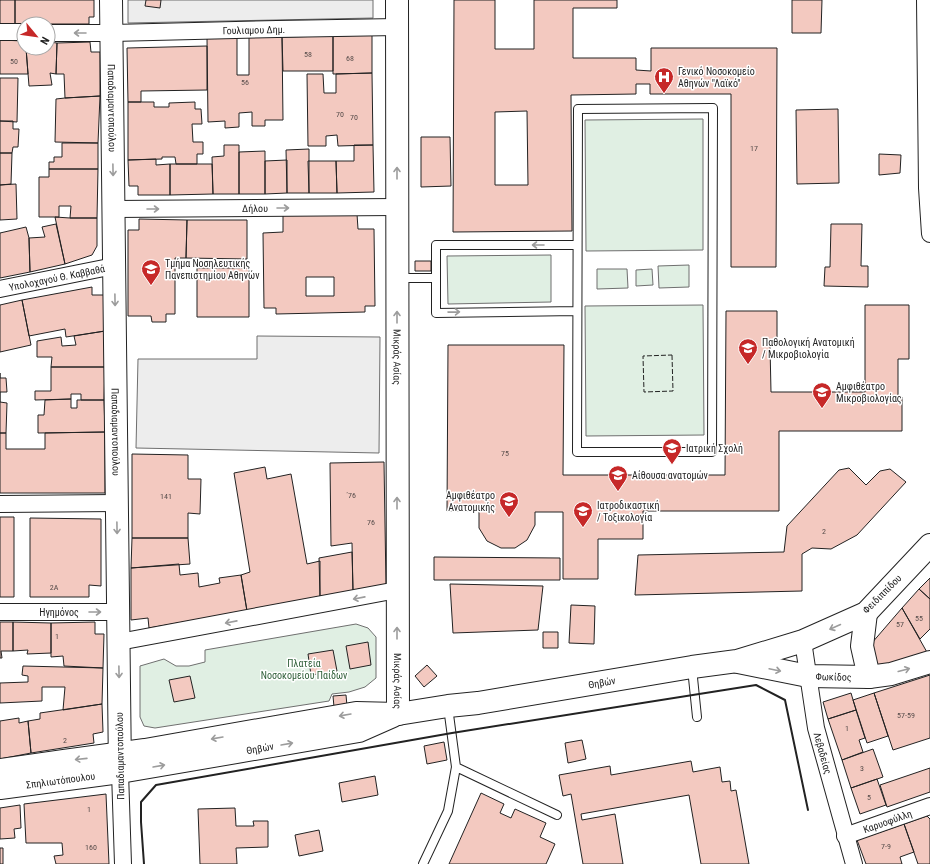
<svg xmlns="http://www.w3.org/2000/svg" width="930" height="864" font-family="'Roboto Condensed',sans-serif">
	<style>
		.green { fill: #e0efe3; stroke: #6f6f6f }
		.parking { fill: #ededed; stroke: #6f6f6f }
		.building { fill: #f3c9c0; stroke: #222; fill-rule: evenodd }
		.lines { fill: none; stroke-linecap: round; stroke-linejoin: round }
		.lane-casing { stroke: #222; stroke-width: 10 }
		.street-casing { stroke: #222; stroke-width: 18 }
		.secondary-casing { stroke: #222; stroke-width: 24 }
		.lane { stroke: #fff; stroke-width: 8 }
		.street { stroke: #fff; stroke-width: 16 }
		.secondary { stroke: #fff; stroke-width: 22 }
		.fence { stroke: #222; stroke-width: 1; stroke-dasharray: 5 2; stroke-linecap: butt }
		.wall { stroke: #222; stroke-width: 2 }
		.oneway { stroke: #9c9c9c }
		.labels { text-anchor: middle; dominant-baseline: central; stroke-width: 3; stroke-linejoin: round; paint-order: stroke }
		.number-label { font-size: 8px; fill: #564c4a }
		.street-label { font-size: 10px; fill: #222; stroke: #fff }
		.poi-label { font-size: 10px; fill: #222; stroke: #fff; text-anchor: start }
		.park-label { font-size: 10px; fill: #2f5e38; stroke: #fff }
	</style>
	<rect width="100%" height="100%" fill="#fff"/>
	<path class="green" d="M703 119V250L586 251 585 120Z
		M551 255V302L448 304 447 256Z
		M689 265V287L659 288 658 266Z
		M597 269H627L628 288 597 289Z
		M652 269 653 285 636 286V270Z
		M703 305 704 435 586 436 585 306Z
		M356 624 368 628 376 637V678L365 687 349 692 332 694 329 701 155 728 144 726 140 717V666L164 659 176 666H189L205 662V650Z"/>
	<path class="parking" d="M128 0H373V18L128 23Z
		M257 336 380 337 379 453 136 448 138 359H257Z"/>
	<path class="building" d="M0 0H15V24H0Z
		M15 0H94V17H89V24H15Z
		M146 0H161L160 8 145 6Z
		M454 0H495V49H534V0H617V8H573V58H636V70L651 71V48H777L776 267H731V94H650V84H636V94L571 95 572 231 453 232ZM527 111 528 185H495V112Z
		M792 0H822L821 33H792Z
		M372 35V73L333 74V36Z
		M333 36V71H283L282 37Z
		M249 37H282L283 120H265V126H252V112L239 113V127L225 128V121L208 122 207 38H237V75H249Z
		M0 40 24 41V48H26L28 74H0Z
		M48 42 57 43 56 74 50 73 52 85 29 86 26 48H48Z
		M90 42 91 52H100V96L65 98 64 74H56L57 43Z
		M207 46V90L141 91V102H128L127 48Z
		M372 73 373 145 338 146 337 135 326 136V146H308L307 74H323L324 93H336V74Z
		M0 78H18L17 122 0 121Z
		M100 96 98 143 55 142 56 99 65 98Z
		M128 102H154V107H169V103L195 102V109H201L202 124H192L193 142H203V154H197V164H176L175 157H162V159L128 160Z
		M838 109 839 183 797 184 796 110Z
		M0 121H13V129H19L18 147H13L12 153H0Z
		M421 137H450L451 186 421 187Z
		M62 143H98V169H49V162H54V157H62Z
		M224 145H239V194H213L212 157 224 156Z
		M354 145H373L374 192 337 193 336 161H354Z
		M309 149V193H287L286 150Z
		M265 151V194H239V152Z
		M0 153H12L11 184 0 185Z
		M879 154 901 155 900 173 879 175Z
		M156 159V165L170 164V195H138V186H129L128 160Z
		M287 160V193L265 194V161Z
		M308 161H336L337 193H309Z
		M170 164H212L213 194 170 195Z
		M49 169H98L97 218H70L71 206H59V217H39V177H49Z
		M16 184 17 219 0 220V185Z
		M357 214 358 229H374L375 306H365V312L276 314V308H264L263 233 283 232V215ZM306 277H334V296H306Z
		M55 217 70 218H97V246L92 255 65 264Z
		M139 219 187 220 186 258H175V314H166V322H152L151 316H128V230H139Z
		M187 220H247V259L186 258Z
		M56 224 65 264 30 272 29 238 45 237 42 227Z
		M831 224H862L861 266H868V287L824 286 825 267H830Z
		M26 227 29 238 30 272 0 278V233Z
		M415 261H431V271H415Z
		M197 268H249V317H197Z
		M92 287V295H105V331L66 337 65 329 29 336 22 300Z
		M22 300 31 345 0 352V305Z
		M865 305H909V359H898V397H902V431H779V511H643V539H598V579H563V512H535V525L527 540 515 548H501L487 541 479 528V511H447L448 345H564L563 475H725L726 311H777V346H770L771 392H865Z
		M105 331V367H51L52 357H37V341L61 337 62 346 76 345 74 336Z
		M51 367H105L104 400H81V394H71V399L35 400V391H51Z
		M0 373V378H6L7 392H0V402Z
		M71 399V408H77V400H104L105 432 38 433V415H44L45 400Z
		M0 402 7 403 6 433H0Z
		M105 432V493H0V433H6V449H45V433Z
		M132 454 188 455V479H201L200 514 188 513V538H132Z
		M384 462 386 585 353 591 352 543 331 546 330 463Z
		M265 467 267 479 291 474 307 564 320 561V598L247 611 241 575 250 572 234 473Z
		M849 468 866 485 880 471 890 469 906 482 857 535 831 549 812 548 802 554V591L635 595 638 555 784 552 787 526 839 470Z
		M0 517H14V597H0Z
		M30 518 101 519V586L89 585V597H30Z
		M132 538H188L190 564 131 568Z
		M352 552 353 591 320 598 319 558Z
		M434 557 560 558V580H434Z
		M179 564 180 575 198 573 199 587 220 583 219 578 241 575 247 611 149 628 148 618 131 620V568Z
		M930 578V599L919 589Z
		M450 584 543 586 538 630 453 633Z
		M919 589 930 599V629L920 639 902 608Z
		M571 605 595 606 594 644 569 643Z
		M902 608 928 654 878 668 871 644Z
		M0 622H13V651H1L2 658H0Z
		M13 622 51 623V653L27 654 28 650 13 651Z
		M95 622V634H104L103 668 64 666 63 656 51 657V623Z
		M543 632H558V648H543Z
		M368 642 371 665 350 669 346 646Z
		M333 650 337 671 311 675 308 654Z
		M427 665 437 676 424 687 415 676Z
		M23 666 103 668 102 704 63 710 65 687H42V701L0 703V683L28 682V676L22 675Z
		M930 675V738L893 750 874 693Z
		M190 676 195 698 174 702 169 680Z
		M851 693 856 710 828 719 823 702Z
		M874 693 888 736 867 743 853 700Z
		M346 695 347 706 334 707 333 696Z
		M102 704 103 732 93 734 94 743 31 753 28 721 40 719V713Z
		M856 710 865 738 859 740 863 752 842 760 828 719Z
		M19 718V723L28 721 31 753 0 759V721Z
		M582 740 586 759 568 763 565 743Z
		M444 742 447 760 427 764 424 746Z
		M873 749 883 777 851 788 842 760Z
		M691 761 693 772 720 767 722 782 730 781 731 791 736 790 749 864H701L689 795 581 814 582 820 615 814 623 864H583L571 794 563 796 559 775 610 766 611 775Z
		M930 768V792L887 807 880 785Z
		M375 776 378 795 342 802 339 783Z
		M877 779 886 805 860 814 851 788Z
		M481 793 504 804 500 813 511 818 515 809 546 823 540 837 555 844 546 864H449Z
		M106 794 109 864H56L54 856 63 855 62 843H26L24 804Z
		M20 805 21 828 14 829 15 838 0 839V808Z
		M235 808 236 826H254L253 821H268V847L236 848 237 864H200L198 809Z
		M927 816 930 819V864H918L904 824Z
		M904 824 914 852 900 857 902 864H866L857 840Z
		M319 830 323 851 299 856 295 835Z
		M0 848H3V864H0Z"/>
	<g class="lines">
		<defs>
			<path id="lane" d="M713 108 712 452H577L578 109Z
				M399 278H436
				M577 311 436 313V245H577
				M692 668 697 717
				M456 767 557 815
				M423 864 448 811 456 767 448 707"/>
			<g id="street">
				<path d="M925 0 927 188 930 234"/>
				<path d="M0 32H24"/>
				<path id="s1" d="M48 33H112L277 29 397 27"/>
				<path id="s2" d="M114 209 397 207"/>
				<path id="s3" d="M0 289 114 266"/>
				<path d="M0 504 117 503"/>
				<path id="s4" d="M0 612H118"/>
				<path id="s5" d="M803 641 816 728 854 864"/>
				<path d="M119 642 397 590"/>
				<path d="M120 772 123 864"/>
				<path id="s6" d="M845 836 930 806"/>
			</g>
			<g id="secondary">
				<path id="s7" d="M111 0 120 772"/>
				<path id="s8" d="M397 0 398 714"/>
				<path d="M866 613 862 646 869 677"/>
				<path id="s9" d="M738 662 808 676 869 677 891 674 930 662"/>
				<path id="s10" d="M0 770 64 761 145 750 356 713 398 714 448 706 478 703 692 667 737 661 803 641 866 613 930 545"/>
				<path id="s11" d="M0 788 120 772 359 731 393 716"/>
			</g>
		</defs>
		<use href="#lane" class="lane-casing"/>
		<use href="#street" class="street-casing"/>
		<use href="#secondary" class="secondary-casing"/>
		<use href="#lane" class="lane"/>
		<use href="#street" class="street"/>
		<use href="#secondary" class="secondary"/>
		<path class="fence" d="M672 355 673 391 644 392 643 356Z"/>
		<path class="wall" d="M144 864 141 822V802L156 785 452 733 756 685 785 700 808 810"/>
	</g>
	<defs><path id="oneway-shaft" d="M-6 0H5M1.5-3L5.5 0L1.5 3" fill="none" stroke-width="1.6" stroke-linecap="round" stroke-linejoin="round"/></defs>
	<g class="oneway">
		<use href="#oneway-shaft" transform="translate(80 33) rotate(-180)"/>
		<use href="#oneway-shaft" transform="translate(113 170) rotate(89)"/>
		<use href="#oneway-shaft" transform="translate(397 173) rotate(-90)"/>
		<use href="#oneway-shaft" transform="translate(283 208)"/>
		<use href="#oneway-shaft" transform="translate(153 209)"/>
		<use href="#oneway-shaft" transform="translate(538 245) rotate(180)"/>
		<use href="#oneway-shaft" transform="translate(115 300) rotate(89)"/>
		<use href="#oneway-shaft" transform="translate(454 312) rotate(-1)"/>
		<use href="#oneway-shaft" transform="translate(397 317) rotate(-90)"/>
		<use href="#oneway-shaft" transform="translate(397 503) rotate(-90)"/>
		<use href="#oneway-shaft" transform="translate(117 528) rotate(89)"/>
		<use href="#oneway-shaft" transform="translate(359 598) rotate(169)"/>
		<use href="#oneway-shaft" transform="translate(95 612)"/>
		<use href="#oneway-shaft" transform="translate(231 622) rotate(169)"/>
		<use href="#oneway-shaft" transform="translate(835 627) rotate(156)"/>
		<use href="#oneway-shaft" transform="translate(397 633) rotate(-90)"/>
		<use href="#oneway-shaft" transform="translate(775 670) rotate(12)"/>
		<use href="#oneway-shaft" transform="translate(904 670) rotate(-15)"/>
		<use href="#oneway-shaft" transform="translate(119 672) rotate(89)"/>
		<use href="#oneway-shaft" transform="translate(345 715) rotate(170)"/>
		<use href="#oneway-shaft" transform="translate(217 738) rotate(170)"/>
		<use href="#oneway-shaft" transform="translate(287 744) rotate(-10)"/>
		<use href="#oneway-shaft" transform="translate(81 759) rotate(174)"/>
		<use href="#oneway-shaft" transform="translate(159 766) rotate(-10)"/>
	</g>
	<defs>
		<symbol id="hospital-pin" viewBox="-11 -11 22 30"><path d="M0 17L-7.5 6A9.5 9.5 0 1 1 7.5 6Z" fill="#c62828" stroke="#fff"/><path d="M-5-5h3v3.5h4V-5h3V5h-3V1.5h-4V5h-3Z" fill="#fff"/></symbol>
		<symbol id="university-pin" viewBox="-11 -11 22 30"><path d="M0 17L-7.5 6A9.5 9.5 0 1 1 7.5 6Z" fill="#c62828" stroke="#fff"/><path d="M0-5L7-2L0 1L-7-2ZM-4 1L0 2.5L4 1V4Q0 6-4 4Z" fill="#fff"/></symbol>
	</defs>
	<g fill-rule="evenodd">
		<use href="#hospital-pin" x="653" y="66" width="22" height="30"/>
		<use href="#university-pin" x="140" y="258" width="22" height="30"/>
		<use href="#university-pin" x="737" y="337" width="22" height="30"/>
		<use href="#university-pin" x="811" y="381" width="22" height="30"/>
		<use href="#university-pin" x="661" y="437" width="22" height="30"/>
		<use href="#university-pin" x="607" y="464" width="22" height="30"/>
		<use href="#university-pin" x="498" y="490" width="22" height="30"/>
		<use href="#university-pin" x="572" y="500" width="22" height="30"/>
	</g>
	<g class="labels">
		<g class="number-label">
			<text x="308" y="54">58</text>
			<text x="350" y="58">68</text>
			<text x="14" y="61">50</text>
			<text x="245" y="82">56</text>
			<text x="340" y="114">70</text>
			<text x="354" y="117">70</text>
			<text x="754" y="148">17</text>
			<text x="505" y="453">75</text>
			<text x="351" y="495">΄76</text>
			<text x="166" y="496">141</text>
			<text x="371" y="522">76</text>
			<text x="824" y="531">2</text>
			<text x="54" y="587">2Α</text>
			<text x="919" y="618">55</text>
			<text x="900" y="624">57</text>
			<text x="57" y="636">1</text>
			<text x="906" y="715">57-59</text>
			<text x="847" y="728">1</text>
			<text x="65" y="740">2</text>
			<text x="862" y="768">3</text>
			<text x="869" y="797">5</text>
			<text x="89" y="809">1</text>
			<text x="886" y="846">7-9</text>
			<text x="91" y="847">160</text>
		</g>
		<g class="street-label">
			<text stroke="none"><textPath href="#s1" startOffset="206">Γουλιαμου Δημ.</textPath></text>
			<text stroke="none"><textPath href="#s7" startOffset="108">Παπαδιαμαντοπούλου</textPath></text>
			<text stroke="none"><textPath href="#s2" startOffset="141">Δήλου</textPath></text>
			<text stroke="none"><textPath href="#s3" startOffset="58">Υπολοχαγού Θ. Καββαθά</textPath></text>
			<text stroke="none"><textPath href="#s8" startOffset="357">Μικράς Ασίας</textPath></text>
			<text stroke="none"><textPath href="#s7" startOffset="432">Παπαδιαμαντοπούλου</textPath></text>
			<text transform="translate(882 594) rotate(-45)">Φειδιππίδου</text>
			<text stroke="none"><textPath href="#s4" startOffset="59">Ηγημόνος</textPath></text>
			<text stroke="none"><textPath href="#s9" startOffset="97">Φωκίδος</textPath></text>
			<text stroke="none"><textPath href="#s8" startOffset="681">Μικράς Ασίας</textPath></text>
			<text stroke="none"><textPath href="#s10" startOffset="609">Θηβών</textPath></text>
			<text stroke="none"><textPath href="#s11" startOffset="263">Θηβών</textPath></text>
			<text stroke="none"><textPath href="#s5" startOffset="114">Λεβαδείας</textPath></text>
			<text transform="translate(120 756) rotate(-91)">Παπαδιαμαντοπούλου</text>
			<text stroke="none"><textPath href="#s11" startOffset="61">Σπηλιωτόπουλου</textPath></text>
			<text stroke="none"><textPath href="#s6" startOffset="45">Καρυοφύλλη</textPath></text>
		</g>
		<g class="poi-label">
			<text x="678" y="71">Γενικό Νοσοκομείο<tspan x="678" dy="12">Αθηνών "Λαϊκό"</tspan></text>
			<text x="165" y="263">Τμήμα Νοσηλευτικής<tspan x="165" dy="12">Πανεπιστημίου Αθηνών</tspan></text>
			<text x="762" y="342">Παθολογική Ανατομική<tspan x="762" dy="12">/ Μικροβιολογία</tspan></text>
			<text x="836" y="386">Αμφιθέατρο<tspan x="836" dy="12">Μικροβιολογίας</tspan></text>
			<text x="686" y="448">Ιατρική Σχολή</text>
			<text x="632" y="475">Αίθουσα ανατομών</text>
			<text x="495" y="495" text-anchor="end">Αμφιθέατρο<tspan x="495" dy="12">Ανατομικής</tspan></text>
			<text x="597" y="505">Ιατροδικαστική<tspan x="597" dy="12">/ Τοξικολογία</tspan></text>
		</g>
		<g class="park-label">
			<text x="304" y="663">Πλατεία<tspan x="304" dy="12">Νοσοκομείου Παίδων</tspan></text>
		</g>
	</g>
	<g transform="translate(36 36) rotate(119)"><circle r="19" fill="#ffffff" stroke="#a7a7a7"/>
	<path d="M0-3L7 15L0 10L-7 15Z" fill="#c62828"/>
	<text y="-6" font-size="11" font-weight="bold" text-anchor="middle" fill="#222222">N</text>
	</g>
</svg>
